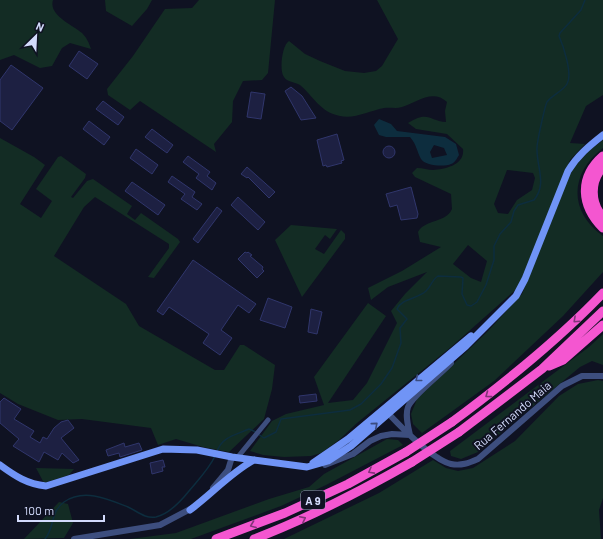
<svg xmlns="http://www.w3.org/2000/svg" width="603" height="539" font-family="Barlow,sans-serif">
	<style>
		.green { fill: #132c24; fill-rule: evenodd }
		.water { fill: #0d2d3e; fill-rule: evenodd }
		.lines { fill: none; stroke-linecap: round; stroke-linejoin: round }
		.stream { stroke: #0d2d3e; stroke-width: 1.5 }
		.building { fill: #1d2042; stroke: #30366c }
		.minor { stroke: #3d4e7e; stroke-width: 5 }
		.tertiary { stroke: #3d4e7e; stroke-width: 6 }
		.secondary { stroke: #7094f6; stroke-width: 7 }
		.motorway { stroke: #f456d0; stroke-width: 9 }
		.motorway-bridge { stroke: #f456d0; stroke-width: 9 }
		.oneway { stroke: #823479 }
		.oneway2 { stroke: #3b4c81 }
		.labels { text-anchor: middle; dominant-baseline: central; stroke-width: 4; stroke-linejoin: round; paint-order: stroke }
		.shield { fill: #0f1222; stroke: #989fbb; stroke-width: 1 }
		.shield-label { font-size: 11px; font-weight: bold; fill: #d3dbfc }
		.street-label { font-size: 12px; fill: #d3dbfc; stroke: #0f1222 }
	</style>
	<rect width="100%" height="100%" fill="#0f1222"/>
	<path class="green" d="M0 0H53C48 15 73 25 82 33 87 38 89 43 91 49L70 43 62 48 52 66 40 68 14 55 0 60Z
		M105 0H152L147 9 132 26 106 11Z
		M199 0H275L268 73 262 80 243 81 233 101 232 122 214 144 216 152 140 101 130 110 108 95 107 89 133 56 165 9 192 8Z
		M377 0H603V95L586 106 570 143 585 144 570 160 521 285 451 347 357 423 339 440 321 453 311 456 284 457 263 455 250 451 272 421 286 414 324 405 314 377 368 303 386 316 328 403 353 400 367 383 397 323 391 311 405 294 427 272 388 287 371 300 368 288 402 271 441 247 420 242 418 232C425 219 446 223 452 209L451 194 415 177 412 173 417 168C423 168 428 170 433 170 445 169 465 165 463 149L447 134 416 129 408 123C429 110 429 121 446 122L445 111 447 102C433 88 415 103 402 107 396 109 390 107 384 108 369 111 355 119 340 116 320 112 314 97 300 85 295 82 287 82 284 77 279 71 282 45 289 41L305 54 320 61 345 71 364 73 376 71 382 66 398 39ZM507 170 533 173 535 178 532 190 517 200 508 214 498 213 494 204ZM468 245 487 261 481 282 471 278 453 264Z
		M0 138 34 157 45 165 20 204 41 218 52 201 36 189 58 157 61 156 86 174 85 178 71 197 73 198 87 181 93 179 132 206 127 214 135 220 141 213 178 239 180 242 154 278 148 277 169 248V244L95 197 84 207 54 256 126 304 139 326 215 370H224L240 345H244L275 365 272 389 264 419 229 452 203 447 176 439 158 445 151 428 82 419 58 420 18 404 0 393Z
		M603 140V148C570 173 568 211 603 236V272L563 316 494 381 422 433 413 424 411 414 417 399 488 331 522 294 572 169 590 150Z
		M291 225 337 229 330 239 325 235 315 249 324 254 341 230 345 234V239L302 297 275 240Z
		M603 334V365L592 361 580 367 478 452 461 459 451 456 450 451 589 347Z
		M598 380 603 381V498L599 510 601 539H284L379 493 433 460 446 468 458 471 473 468 515 441 559 396 578 384Z
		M387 439 398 440 403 445 326 485 281 506 191 539H130L176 533 269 499 309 487 324 474Z
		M36 468 74 469 69 475 44 483Z
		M59 502 68 504 73 523 64 538 24 539Z"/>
	<path class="water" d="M379 119 391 124 397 131 445 137 456 144 459 155C457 158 455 163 451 164 445 167 425 166 421 159 417 152 417 145 410 137H386L379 135 374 125ZM434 145 444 148 447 155 432 158 430 152Z"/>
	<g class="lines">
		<path class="stream" d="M258 434 264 438 276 432 281 419 350 410 361 404 381 384 392 368 401 343 400 328 407 319 397 309C402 298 418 299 426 291 431 286 432 280 438 276L461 277 463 278 462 294 467 305 471 306 477 302 486 285 494 260V246L500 234 511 222 514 211 518 205 534 200C547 184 537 168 537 150 536 145 545 106 547 102 552 95 563 91 567 84 573 74 563 45 559 36L560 33 581 10 585 0
			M217 451C223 436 236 435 249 429L256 432
			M45 539C55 527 50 512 64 502 84 488 108 499 128 507 137 511 145 519 156 517 169 514 181 501 189 491 198 480 209 469 215 456"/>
	</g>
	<path class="building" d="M79 51 98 64 87 79 69 66Z
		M11 65 43 88 12 130 0 121V80Z
		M291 87 302 96 316 118 301 120 285 91Z
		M251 92 265 94 261 119 247 117Z
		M103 101 124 117 118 125 96 109Z
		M89 121 110 137 104 145 83 129Z
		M152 129 173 145 167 153 145 137Z
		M337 134 344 160 341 161 342 163 327 167 326 165 323 166 317 140Z
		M383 152a6 6 0 1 1 12 0a6 6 0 1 1-12 0Z
		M136 149 158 165 152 174 130 158Z
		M188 156 210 172 207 176 216 183 212 190 196 178 199 174 183 162Z
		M247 167 275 192 269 198 248 177 247 178 241 174Z
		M172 176 195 192 192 197 202 204 197 210 181 199 185 194 168 182Z
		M132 182 165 205 158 215 125 191Z
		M411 187 418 214 417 218 401 220 397 205 390 207 386 194Z
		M238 197 265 222 258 230 231 205Z
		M217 207 222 211 198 243 193 239Z
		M245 252 247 253 248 252 252 255 250 256 263 267 262 269 264 271 257 278 238 259Z
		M193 260 256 304 249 313 238 305 221 330 232 338 220 355 203 343 209 334 169 307 163 315 157 311Z
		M268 298 292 307 285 328 260 320Z
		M311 309 322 312 317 334 308 332Z
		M316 394 317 401 300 403 299 396Z
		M4 398 21 409 14 419 34 431 30 437 40 443 43 437 47 439 54 428 61 422 68 420 74 428 61 438 79 460 73 463 62 453 58 460 44 452 39 462 13 446 19 439 0 423V402Z
		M124 443 125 447 139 443 142 450 120 457 119 453 108 456 106 450Z
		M163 460 165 467H162L163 471 152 474 150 463Z"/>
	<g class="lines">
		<path class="minor" d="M237 458 268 420"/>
		<path class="tertiary" d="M386 411C399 425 433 460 451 464 461 466 469 463 478 459L562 386 582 376H603
			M410 435C408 426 405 415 408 407 412 396 442 373 451 363
			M325 465 353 454 370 441 381 436 392 434 410 435
			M213 488 228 470 232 457
			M74 539 160 525 194 507"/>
		<path class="secondary" d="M313 463 348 439 471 336
			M0 465C15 476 27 484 46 486L163 449 197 450 232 457 307 467 328 461 351 446 466 346 516 296 525 279 568 171C577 156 589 146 603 135
			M190 510C212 494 230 473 254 460"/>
		<path class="motorway" d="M603 156C578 178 581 206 603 228
			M603 167C590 181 590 203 603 217
			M549 366 563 360 603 325
			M452 422C506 382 557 341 603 293
			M459 432 542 369 603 311
			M216 539 285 513 348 484 406 452
			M254 539C309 518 361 491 412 462"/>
		<path class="motorway-bridge" d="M406 452 452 422
			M412 462 459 432"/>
	</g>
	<defs><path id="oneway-chevron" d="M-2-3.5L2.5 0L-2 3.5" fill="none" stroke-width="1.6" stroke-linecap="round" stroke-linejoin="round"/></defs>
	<g class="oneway">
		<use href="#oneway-chevron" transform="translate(576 320) rotate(137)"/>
		<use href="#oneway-chevron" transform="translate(488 395) rotate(144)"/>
		<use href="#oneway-chevron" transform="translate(371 471) rotate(151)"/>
		<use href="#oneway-chevron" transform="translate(303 519) rotate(-26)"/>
		<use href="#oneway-chevron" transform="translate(253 525) rotate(159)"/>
	</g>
	<g class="oneway2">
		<use href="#oneway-chevron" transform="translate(418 379) rotate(141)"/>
		<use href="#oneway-chevron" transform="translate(375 425) rotate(-40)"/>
	</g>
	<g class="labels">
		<rect class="shield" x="301" y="491" width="24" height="18" rx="3"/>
		<g class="shield-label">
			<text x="313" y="500">A 9</text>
		</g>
		<g class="street-label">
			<text transform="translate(512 415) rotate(-41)">Rua Fernando Maia</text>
		</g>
	</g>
	<g transform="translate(36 36) rotate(24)" stroke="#0f1222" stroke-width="3" paint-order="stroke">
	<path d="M0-3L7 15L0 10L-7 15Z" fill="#d3dbfc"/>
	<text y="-6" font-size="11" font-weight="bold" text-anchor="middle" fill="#d3dbfc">N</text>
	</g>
	<path d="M18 515v6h86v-6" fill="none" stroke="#d3dbfc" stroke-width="2"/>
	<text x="24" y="515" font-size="12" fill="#d3dbfc" stroke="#0f1222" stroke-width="3" paint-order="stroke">100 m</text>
</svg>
